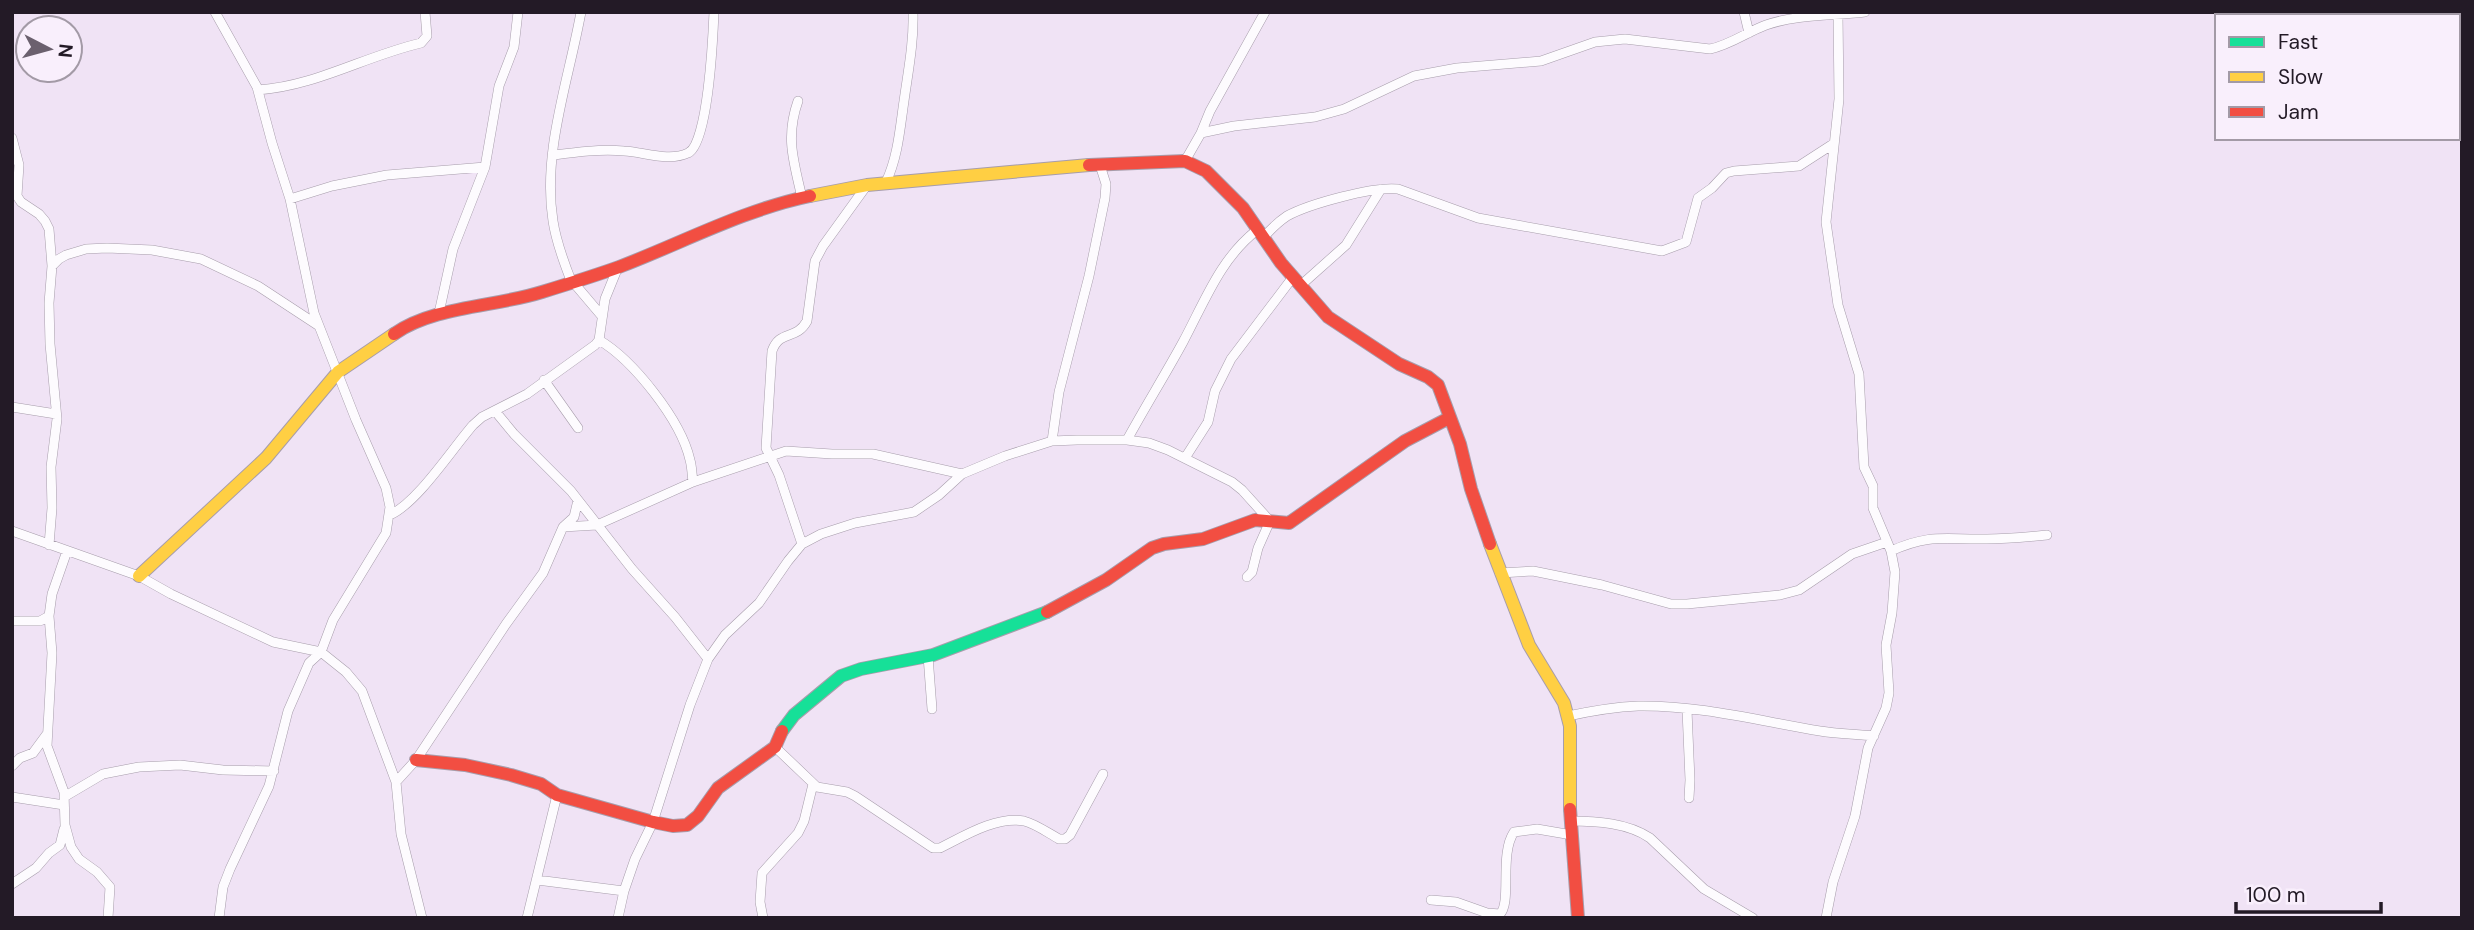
<svg xmlns="http://www.w3.org/2000/svg" width="2474" height="930" font-family="'DM Sans',sans-serif">
	<style>
		.lines { fill: none; stroke-linecap: round; stroke-linejoin: round }
		.street-casing { stroke: #a79dab; stroke-width: 10 }
		.fast-casing { stroke: #a79dab; stroke-width: 14 }
		.slow-casing { stroke: #a79dab; stroke-width: 14 }
		.jam-casing { stroke: #a79dab; stroke-width: 14 }
		.street { stroke: #fdfbfe; stroke-width: 9 }
		.fast { stroke: #16e098; stroke-width: 12 }
		.slow { stroke: #ffcf43; stroke-width: 12 }
		.jam { stroke: #f24e42; stroke-width: 12 }
	</style>
	<rect width="100%" height="100%" fill="#f0e3f5"/>
	<g class="lines">
		<defs>
			<path id="street" d="M215 12 257 87 272 143 290 199 314 313 356 420 386 488 390 507 386 533 333 620 321 652 309 663 288 711 269 786 230 869 223 887 219 918
				M1744 12 1749 33
				M258 90C316 86 365 56 421 43L427 36 425 12
				M798 101C785 138 794 162 802 198
				M1201 133 1234 126 1315 117 1344 109 1414 76 1457 68 1541 61 1595 42 1625 39 1710 49C1730 45 1747 32 1766 25 1798 14 1832 16 1865 12
				M12 138 19 165 17 196 21 202 39 214 45 221 49 229 52 266
				M554 155C577 152 600 149 624 151 644 152 669 162 688 153 708 145 713 36 714 12
				M1185 161 1201 133 1210 111 1265 12
				M886 182C898 157 900 128 904 101 908 72 914 42 913 12
				M290 199 332 186 387 175 485 167
				M1263 238C1270 230 1278 222 1287 216 1309 204 1374 186 1398 189L1478 218 1662 251 1686 242 1698 198 1712 188 1726 173 1734 171 1799 166 1833 144
				M573 282 601 315
				M572 283C564 263 556 241 553 221 542 152 569 79 581 12
				M1300 286 1346 245 1381 189
				M439 313 453 249 485 167 499 86 514 47 518 12
				M599 340C633 360 681 420 690 460 692 467 692 475 693 482
				M544 380 578 428
				M12 407 56 414
				M495 411 514 434 571 491 632 569 675 617 708 659
				M1127 440C1145 407 1165 375 1183 342 1205 301 1220 259 1257 230
				M1052 441 1059 392 1089 276 1105 198 1106 184 1100 165
				M1185 458 1208 422 1215 391 1231 359 1293 277
				M390 515C418 502 452 449 473 425L482 417 527 394 595 345 599 340 605 299 618 267
				M563 527 574 517 578 500
				M12 531 139 576 171 594 273 642 321 652 346 672 362 691 396 782 401 834 422 918
				M802 544 779 475 766 448 772 351C780 329 796 341 807 321L815 261 823 246 867 185
				M49 545 52 508 51 467 57 419 50 344 49 303 52 266 59 259 66 255 86 249 107 248 152 250 201 259 258 286 319 326
				M67 551 52 594 49 616 52 653 47 746 64 792 65 825 71 847 79 859 97 872 110 887 108 918
				M1891 551C1931 533 1946 540 1987 539 2007 539 2027 537 2047 535
				M1500 573 1533 571 1602 585 1671 604H1687L1780 595 1799 590 1852 554 1887 542
				M12 621H40L49 616
				M928 656 932 709
				M1687 710 1690 780 1689 798
				M1568 716C1591 711 1614 707 1638 706 1699 705 1760 721 1820 731 1838 734 1856 734 1874 736
				M775 747 817 787 847 792 855 796 933 848H940C964 836 996 816 1024 821 1036 824 1048 833 1059 839H1065L1070 835 1103 774
				M12 766 20 758 33 753 47 734
				M396 782 416 760 506 624 543 573 563 527 597 525 693 482 786 451 832 454H873L962 474
				M12 797 64 805
				M64 797 103 774 139 767 180 765 223 770 274 771
				M1570 821C1597 821 1628 823 1650 838L1704 889 1753 918
				M537 880 624 891
				M12 884 36 868 49 853 60 845 64 829
				M1431 900 1456 902 1487 913 1500 914C1512 902 1499 854 1514 832L1537 829 1572 835
				M527 918 557 795
				M618 918 624 891 635 859 653 822 690 705 708 659 725 635 759 603 788 561 802 544 821 534 855 523 914 512 939 495 962 474 1005 456 1052 441 1077 440H1127L1149 443 1168 450 1232 482 1242 490 1270 521 1258 548 1252 572 1247 577
				M763 918 760 902 762 873 798 833 804 821 813 784
				M1826 918 1833 882 1855 816 1868 748 1886 708 1889 693 1886 645 1892 613 1895 572 1891 551 1873 508V486L1864 467 1859 374 1838 305 1826 222 1839 99 1838 14"/>
			<path id="fast" d="M782 731 794 715 841 676 861 669 933 655 1047 612"/>
			<path id="slow" d="M810 196 867 185 1089 165
				M1490 544 1529 645 1564 703 1570 726V809
				M139 576 266 458 338 372 394 334"/>
			<path id="jam" d="M1089 165 1185 161 1206 171 1243 208 1281 263 1328 317 1399 364 1428 377 1438 385 1460 444 1471 489 1490 544
				M394 334C434 306 495 307 542 292 568 284 594 276 619 267 682 243 743 210 810 196
				M1047 612 1106 580 1152 548 1164 544 1203 539 1255 520 1289 523 1405 441 1449 418
				M416 760 465 765 511 775 541 784 557 795 653 822 673 826 687 825 698 816 718 788 775 747 782 731
				M1570 809 1578 918"/>
		</defs>
		<use href="#street" class="street-casing"/>
		<use href="#fast" class="fast-casing"/>
		<use href="#slow" class="slow-casing"/>
		<use href="#jam" class="jam-casing"/>
		<use href="#street" class="street"/>
		<use href="#fast" class="fast"/>
		<use href="#slow" class="slow"/>
		<use href="#jam" class="jam"/>
	</g>
	<rect width="2474" height="930" fill="none" stroke="#231a26" stroke-width="28"/>
	<rect x="2215" y="14" width="245" height="126" fill="#f9effc" stroke="#a39aa6" stroke-width="2"/>
	<rect x="2229" y="37" width="35" height="10" fill="#16e098" stroke="#a39aa6" stroke-width="2"/>
	<text x="2278" y="49" font-size="21" fill="#231a26">Fast</text>
	<rect x="2229" y="72" width="35" height="10" fill="#ffcf43" stroke="#a39aa6" stroke-width="2"/>
	<text x="2278" y="84" font-size="21" fill="#231a26">Slow</text>
	<rect x="2229" y="107" width="35" height="10" fill="#f24e42" stroke="#a39aa6" stroke-width="2"/>
	<text x="2278" y="119" font-size="21" fill="#231a26">Jam</text>
	<g transform="translate(49 49) rotate(96)"><circle r="33" fill="#f9effc" stroke="#a39aa6" stroke-width="2"/>
	<path d="M0-5L12 26L0 18L-12 26Z" fill="#6b606e"/>
	<text y="-10" font-size="19" font-weight="bold" text-anchor="middle" fill="#231a26">N</text>
	</g>
	<path d="M2236 902v10h145v-10" fill="none" stroke="#231a26" stroke-width="3.5"/>
	<text x="2246" y="902" font-size="21" fill="#231a26" stroke="#f9effc" stroke-width="5" paint-order="stroke">100 m</text>
</svg>
